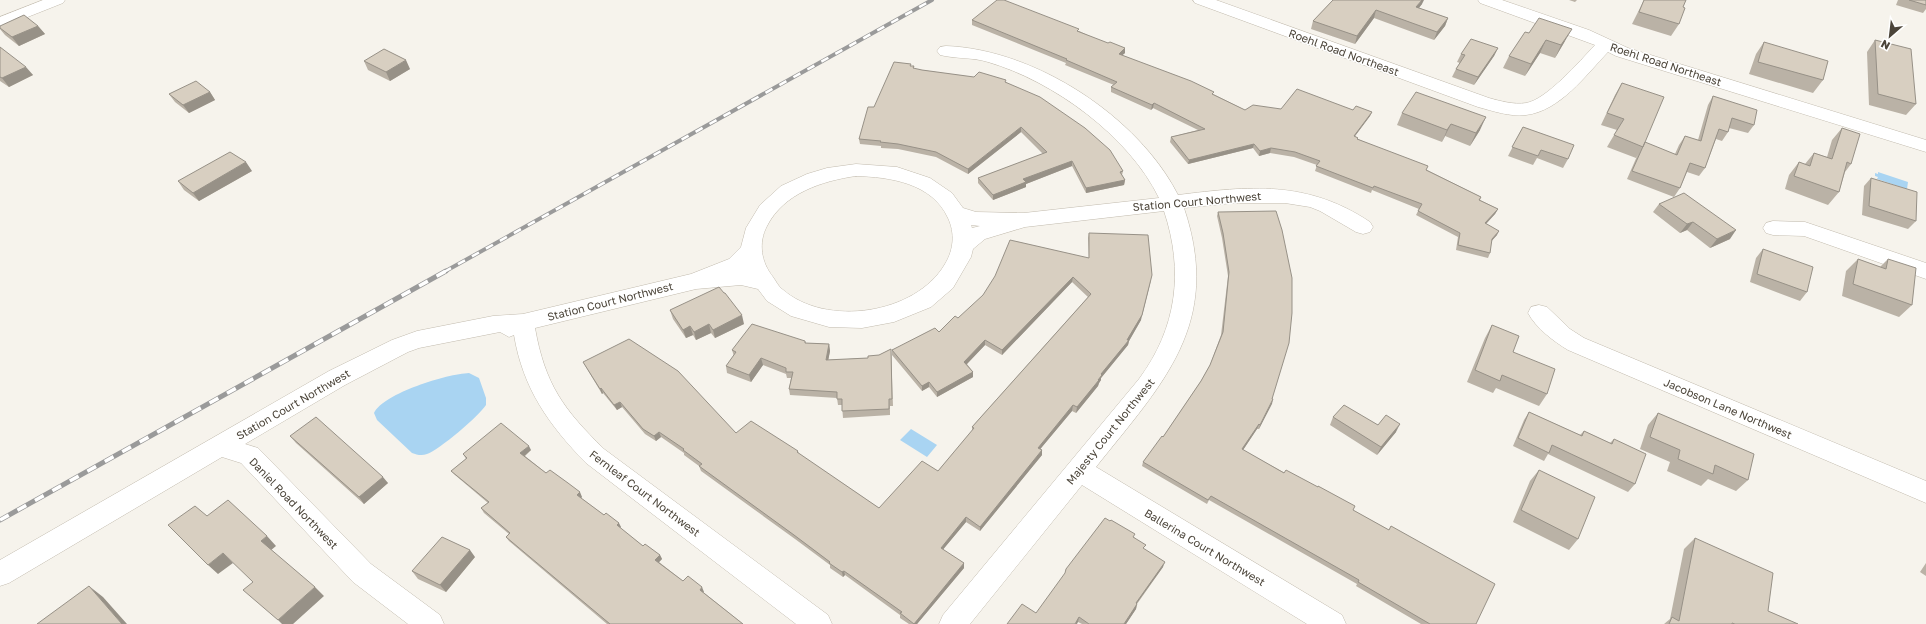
<svg xmlns="http://www.w3.org/2000/svg" width="1926" height="624" font-family="'Golos Text',sans-serif">
	<style>
		.water { fill: #a9d4f2 }
		.lines { fill: none; stroke-linecap: round; stroke-linejoin: round }
		.minor-casing { stroke: #c2bbae; stroke-width: 1 }
		.tertiary-casing { stroke: #c2bbae; stroke-width: 1 }
		.minor { fill: #fff; fill-rule: evenodd }
		.tertiary { fill: #fff; fill-rule: evenodd }
		.rail-far1-casing { stroke: #9a9a9a; stroke-width: 4 }
		.rail-casing { stroke: #9a9a9a; stroke-width: 5 }
		.rail-far1 { stroke: #fff; stroke-width: 2.5; stroke-dasharray: 8; stroke-linecap: butt }
		.rail { stroke: #fff; stroke-width: 3.5; stroke-dasharray: 10; stroke-linecap: butt }
		.wall { fill: #bab2a6 }
		.shaded-wall { fill: #979187 }
		.building { fill: #d8cfc1; stroke: #979187 }
		.labels { text-anchor: middle; dominant-baseline: central; stroke-width: 3; stroke-linejoin: round; paint-order: stroke }
		.street-label { font-size: 11px; fill: #4b4439; stroke: #fff }
	</style>
	<rect width="100%" height="100%" fill="#f6f3ec"/>
	<path class="water" d="M1878 172 1908 182 1907 189 1877 179 1878 177 1875 176V173L1878 174Z
		M469 373 479 378 486 398V405C479 416 439 450 427 454 422 456 417 455 412 453L377 420 374 413C384 393 447 374 469 373Z
		M911 429 937 445 927 457 900 440Z"/>
	<g class="lines">
		<defs>
			<path id="minor" d="M1193 0H1216L1489 98C1500 101 1514 105 1526 103 1546 100 1580 61 1595 45L1480 3 1478 0H1502L1589 30 1628 48 1926 140V152L1616 56 1608 52C1586 75 1560 111 1526 115 1510 117 1493 111 1478 107L1195 3Z
				M946 46C1034 49 1138 116 1178 195 1250 186 1307 180 1370 222L1373 227 1370 232 1363 234 1356 232 1320 211 1310 207 1285 203H1233L1184 208C1223 324 1163 383 1096 467L1342 615 1346 624H1307L1082 485 970 624H939L943 615 1139 379C1177 328 1184 271 1164 211L1025 227 985 239 973 249 971 257 953 288 931 307 894 322 862 328 829 327 791 316 767 301 758 289 741 285 696 289 535 328C545 384 563 409 604 449L828 615 832 624H796L586 463C549 425 523 389 514 335L509 337 500 332 419 348 408 352 345 385 245 444 258 448 371 564 440 615 444 624H408L353 582 241 463 222 457 9 583 0 586V560L329 371 392 340 417 331 493 316 523 314 691 274 729 259 741 247 746 228 760 205 781 186 807 174 827 168 856 164 897 167 930 178 952 193 963 208 976 212 1024 213 1159 198C1129 136 1053 81 988 62 972 57 956 59 940 55L937 51 940 47ZM856 176C890 177 932 183 948 218 955 233 954 249 945 264 916 314 826 328 782 289 778 286 776 281 773 277 761 262 758 243 767 226 784 193 822 181 856 176ZM971 225 980 226 972 228Z
				M1773 221 1805 222 1926 263V279L1804 236 1773 235 1766 233 1763 228 1766 223Z
				M1539 305 1547 307 1570 329 1584 338 1926 481V503L1568 350C1553 341 1536 328 1528 313L1531 307Z"/>
			<path id="tertiary" d="M43 0H65L63 3 0 28V17Z"/>
		</defs>
		<use href="#minor" class="minor-casing"/>
		<use href="#tertiary" class="tertiary-casing"/>
		<use href="#minor" class="minor"/>
		<use href="#tertiary" class="tertiary"/>
		<defs>
			<path id="rail-far1" d="M444 272 932 0"/>
			<path id="rail" d="M0 520 446 271"/>
		</defs>
		<use href="#rail-far1" class="rail-far1-casing"/>
		<use href="#rail" class="rail-casing"/>
		<use href="#rail-far1" class="rail-far1"/>
		<use href="#rail" class="rail"/>
	</g>
	<path class="wall" d="M1333 0 1422 4 1419 8 1448 18 1445 26 1434 40 1374 18 1355 44 1311 29 1313 21Z
		M1569 0H1577L1575 2Z
		M1644 0H1686L1683 7 1679 24 1671 36 1632 24Z
		M1898 0H1926V9L1923 13 1896 5Z
		M972 20 1079 31 1125 53 1122 55 1213 94 1245 110 1281 109 1353 110 1372 112 1370 116 1355 136 1358 138V139L1427 170 1481 197 1480 200 1498 209 1495 214 1486 224 1497 235 1491 241 1490 253 1488 258 1456 250 1458 237 1416 215 1419 209 1372 190 1371 193 1315 171 1317 165 1294 157 1270 153 1259 156 1253 148 1188 164 1170 142 1171 137 1198 130 1153 108 1151 110 1111 92V87L1114 85 1065 65 1066 63 972 25Z
		M0 26H38L45 34 19 46 5 35 0 29Z
		M1529 33 1565 41 1555 58 1540 53 1525 76 1503 68 1509 56Z
		M1875 40 1916 104 1906 115 1869 105 1867 52Z
		M1764 42 1823 80 1813 93 1749 74 1756 54Z
		M0 47 33 75 9 87 0 81Z
		M1498 48 1494 56 1474 85 1452 77 1456 69 1460 63 1457 62 1461 54Z
		M364 61 410 69 390 81 368 70Z
		M911 66H914V69L922 70 1006 82 1123 171 1122 175 1125 180 1124 185 1086 193 1072 166 1026 184V187L993 200 978 183V178L1043 154 1021 132 968 174 936 157 898 149 881 148V146L860 144 859 139 874 107Z
		M1622 83 1644 144 1675 154 1679 145 1685 136 1698 140 1708 105 1713 96 1754 125 1748 133 1729 128 1728 132 1722 141 1716 139 1705 168 1699 176 1687 172 1680 188 1674 197 1627 179 1638 154 1636 158 1607 147 1617 130 1601 125 1615 95Z
		M210 92 215 100 189 113 175 102 169 94Z
		M1402 113 1480 130 1470 146 1445 136 1442 142 1397 125Z
		M1523 127 1568 159 1563 168 1537 158 1533 165 1508 156Z
		M1842 128 1851 164 1845 172 1839 192 1828 205 1785 189 1789 175 1799 162 1805 164 1814 153 1827 157 1832 140Z
		M252 171 199 201 184 190 178 181Z
		M1871 178 1916 221 1908 229 1862 215 1864 186Z
		M1659 204 1730 239 1710 248 1687 230 1680 233 1653 212Z
		M1218 212 1272 399H1273L1259 429H1257L1243 450 1389 530 1391 526 1476 624H1421L1356 586 1357 584 1209 500 1207 504 1142 466 1143 462 1163 437 1201 381 1210 365 1221 335 1228 276 1222 238 1217 216Z
		M1089 233 1141 320 1129 341 1128 345 1101 378V380L1099 383 1098 386 1076 413 1072 411 1040 449 1042 450V455L980 531 966 522 943 549 964 568 917 624H909L900 618V615L845 575 843 577 830 568V565L795 539 701 471 699 466 684 455V453L661 437 656 441 645 434 622 407 617 410 603 393 602 394 586 367 583 362 736 433 798 451 799 454 879 508 938 471 972 431V427L1088 297 1072 282 1002 355 985 345 967 364 973 372V377L937 397 929 387 922 391 892 355V350L939 332 958 318 1089 258 1088 238Z
		M1763 249 1807 292 1800 301 1750 282 1756 258Z
		M1858 259 1880 267 1888 259 1912 305 1899 317 1842 296 1846 271Z
		M670 310 744 324 715 338 711 333 696 340 693 335 686 338 673 319Z
		M1492 325 1513 352 1547 394 1539 406 1496 388 1493 393 1467 382 1485 338Z
		M805 341 806 343 829 344 830 351 828 360 868 358 879 355 891 349 893 406H890V415L843 418 842 405H838L837 398 790 395 789 389 791 378H787L786 374 763 365 751 382 727 373 726 366 734 356 732 350Z
		M1529 412 1580 435 1584 431 1610 443 1614 439 1635 484 1628 492 1548 454 1544 461 1513 446 1524 420Z
		M1658 413 1748 480 1736 491 1708 479 1701 486 1667 471 1670 462 1640 449 1648 425Z
		M1333 417 1378 425 1396 432 1377 455 1330 425Z
		M290 436 388 483 364 504 296 443Z
		M531 450 525 456 546 473 582 497 581 498 604 515 621 527 620 528 643 546 660 555 662 559 659 562 683 581 704 592H703L743 624H607L509 541 506 537 509 534 484 513 481 508 488 503 455 475 451 471 466 459 463 454Z
		M1539 470 1578 539 1569 550 1513 522 1530 481Z
		M1134 537 1144 549 1163 567 1137 604 1136 609 1126 624H1082L1078 622 1036 613Z
		M1695 538 1768 611 1798 624H1664L1670 619 1684 549Z
		M475 557 446 592 418 579 412 571Z
		M1926 563V576L1920 572Z"/>
	<path class="shaded-wall" d="M1422 0H1424L1422 4 1413 15 1416 7Z
		M1376 10 1374 18 1355 44 1357 36Z
		M1448 18 1445 26 1434 40 1437 32Z
		M38 26 45 34 19 46 12 37Z
		M1572 29 1565 41 1555 58 1561 45Z
		M1546 40 1540 53 1525 76 1531 64Z
		M1125 48V53L1118 59 1119 54Z
		M1498 48 1494 56 1474 85 1478 77Z
		M406 60 410 69 390 81 386 72Z
		M26 67 33 75 9 87 2 78Z
		M210 92 215 100 189 113 183 105Z
		M1154 103 1153 108 1151 110 1152 105Z
		M1372 112 1370 116 1352 140 1354 136Z
		M1486 117 1480 130 1470 146 1476 133Z
		M1451 124 1442 142 1447 130Z
		M1021 127V132L968 174V169Z
		M1254 144 1253 148 1188 164 1189 160Z
		M1271 148 1270 153 1259 156 1260 151Z
		M1072 161V166L1026 184V187L993 200V195L1023 179Z
		M246 162 252 171 199 201 193 193Z
		M1125 180 1124 185 1086 193V188Z
		M1498 209 1495 214 1482 228 1485 223Z
		M1693 222 1687 230 1680 233 1687 224Z
		M1736 230 1730 239 1710 248 1717 239Z
		M1499 231 1497 235 1489 244 1492 239Z
		M1073 277 1072 282 1002 355V350Z
		M1151 280 1141 320 1129 341 1128 345 1101 378V380L1099 383 1098 386 1076 413 1077 407 1098 380 1101 374 1127 340Z
		M742 315 744 324 715 338 713 330Z
		M709 324 711 333 696 340 694 332Z
		M690 326 693 335 686 338 683 330Z
		M985 340V345L964 367V362Z
		M829 344 830 351 827 367 826 360Z
		M761 358 763 365 751 382 749 375Z
		M973 372V377L937 397V392Z
		M929 382V387L922 391V386Z
		M601 388 603 393 602 394 600 389Z
		M1273 399 1272 404 1259 429 1260 425Z
		M620 402 622 407 617 410 614 405Z
		M1073 405 1072 411 1037 453 1038 448Z
		M1259 424 1257 429 1241 453 1242 449Z
		M1400 424 1396 432 1377 455 1381 447Z
		M659 432 661 437 656 441 654 436Z
		M529 446 531 450 523 457 520 453Z
		M1042 450V455L980 531V527Z
		M383 477 388 483 364 504 359 497Z
		M580 492 582 497 580 499 577 495Z
		M966 517V522L941 552V548Z
		M619 523 621 527 619 529 617 525Z
		M267 536 276 546 270 551 261 541Z
		M470 550 475 557 446 592 440 585Z
		M223 553 233 563 218 574 208 565Z
		M660 555 662 559 657 564 655 560Z
		M1165 562 1163 567 1134 607 1136 603Z
		M964 563V568L917 624H914Z
		M844 571 845 575 843 577 842 572Z
		M89 586 103 597 127 624H122Z
		M315 587 324 596 293 624H282L278 620Z
		M702 587 704 592 701 594 700 590Z
		M1137 604 1136 609 1126 624H1124Z
		M1079 617 1078 622 1077 624H1075Z"/>
	<path class="building" d="M997 0H1004L1079 29 1077 31 1108 43 1110 42 1125 48 1119 54 1191 81 1214 92 1212 94 1245 110 1253 105 1281 109 1297 89 1353 110 1356 106 1372 112 1354 136 1358 138 1357 139 1428 166 1426 170 1481 197 1479 200 1498 209 1485 223 1499 231 1492 239 1490 253 1458 245 1460 233 1418 211 1422 204 1374 186 1373 188 1316 166 1320 161 1295 152 1271 148 1260 151 1254 144 1189 160 1171 137 1205 129 1154 103 1152 105 1111 87 1117 82 1066 60 1067 59 972 20Z
		M1333 0H1422L1416 7 1448 18 1437 32 1376 10 1357 36 1313 21Z
		M1644 0H1686L1683 7 1685 8 1679 24 1639 12Z
		M1909 0H1926V5Z
		M24 15 38 26 12 37 0 28V26Z
		M1539 18 1572 29 1561 45 1546 40 1531 64 1509 56 1525 32 1529 33Z
		M1471 39 1498 48 1478 77 1456 69 1465 55 1461 54Z
		M1875 40 1911 49 1916 104 1878 94Z
		M1764 42 1828 61 1823 80 1758 62Z
		M0 47 26 67 2 78 0 77Z
		M384 49 406 60 386 72 364 61Z
		M894 62 911 64 910 66H914L913 68 922 70 974 77 979 72 1006 80 1005 82 1040 97 1085 128 1110 150 1123 171 1120 172 1125 180 1086 188 1072 161 1023 179 1026 182 993 195 978 178 1047 152 1021 127 968 169 936 152 898 144 880 142 881 141 859 139 868 107H874Z
		M196 81 210 92 183 105 169 94Z
		M1622 83 1664 97 1643 147 1614 135 1624 119 1607 113Z
		M1416 92 1486 117 1476 133 1451 124 1447 130 1402 113Z
		M1713 96 1757 110 1754 125 1732 118 1728 132 1719 129 1705 168 1690 163 1680 188 1632 171 1645 142 1677 155 1685 136 1701 141Z
		M1523 127 1574 145 1568 159 1541 150 1538 156 1512 147Z
		M1842 128 1860 134 1851 164 1847 162 1839 192 1794 176 1799 162 1810 166 1814 153 1832 159Z
		M230 152 246 162 193 193 178 181Z
		M1871 178 1917 192 1916 221 1869 206Z
		M1684 193 1736 230 1717 239 1693 222 1687 224 1659 204Z
		M1276 211 1282 230 1292 278V313L1289 343 1272 399H1273L1260 425 1259 424 1242 449 1284 473 1286 470 1318 487V486L1355 506 1353 510 1389 530 1391 526 1495 584 1476 624H1430L1358 582 1359 580 1211 496 1208 500 1143 462 1162 436 1163 437 1201 381 1210 365 1223 332 1229 272 1223 233 1218 212Z
		M1089 233 1148 235 1152 275 1142 315 1127 340H1129L1101 374 1102 375 1098 380H1099L1077 407 1073 405 1038 448 1042 450 980 527 966 517 941 548 964 563 914 624 900 613 902 612 844 571 842 572 829 563 830 562 794 535 699 466 702 464 683 450 684 449 659 432 654 436 643 429 620 402 614 405 601 388 600 389 583 362 629 339 678 371 736 433 751 421 798 451 797 452 879 508 922 461 938 471 974 428 972 427 1091 294 1073 277 1002 350 985 340 964 362 973 372 937 392 929 382 922 386 892 350 935 328 939 332 955 316 958 318 983 295 995 276 1010 240 1089 258Z
		M1763 249 1813 267 1807 292 1757 274Z
		M1858 259 1886 269 1888 259 1916 268 1912 305 1853 284Z
		M719 287 724 293H725L742 315 713 330 709 324 694 332 690 326 683 330 670 310Z
		M752 324 805 341V343L829 344 826 360 868 358V356L879 355 891 349 892 399H889V409L842 411V399H837V392L789 389 793 372H786V368L761 358 749 375 726 366 736 352 732 350Z
		M1492 325 1519 336 1513 352 1555 369 1547 394 1502 375 1500 381 1475 370Z
		M1344 405 1378 425 1386 415 1400 424 1381 447 1333 417Z
		M1529 412 1582 436 1584 431 1612 444 1614 439 1646 454 1635 484 1552 445 1549 453 1518 438Z
		M1658 413 1754 454 1748 480 1715 465 1713 474 1678 459 1680 450 1650 437Z
		M316 417 383 477 359 497 290 436Z
		M501 423 529 446 520 453 546 473 550 470 568 483 580 492 577 495 604 515 606 513 619 523 617 525 643 546 645 544 660 555 655 560 683 581 688 576 702 587 700 590 743 624H610L506 537 510 533 481 508 489 502 451 471 467 458 463 454Z
		M1539 470 1595 497 1578 539 1521 510Z
		M228 500 267 536 261 541 315 587 278 620 243 590 253 582 223 553 208 565 168 525 195 506 207 516Z
		M1105 518 1110 521 1111 520 1135 534 1133 537 1146 545 1143 548 1165 562 1136 603 1137 604 1124 624H1089L1079 617 1075 624H1007L1022 604 1036 613 1065 573 1066 569Z
		M442 537 470 550 440 585 412 571Z
		M1695 538 1773 573 1768 611 1798 624H1735L1732 623V624H1669L1672 617 1679 621Z
		M89 586 122 624H37Z"/>
	<g class="labels">
		<g class="street-label">
			<text transform="translate(1344 52) rotate(20)">Roehl Road Northeast</text>
			<text transform="translate(1666 64) rotate(18)">Roehl Road Northeast</text>
			<text transform="translate(1197 201) rotate(-5)">Station Court Northwest</text>
			<text transform="translate(610 301) rotate(-14)">Station Court Northwest</text>
			<text transform="translate(293 404) rotate(-30)">Station Court Northwest</text>
			<text transform="translate(1728 408) rotate(23)">Jacobson Lane Northwest</text>
			<text transform="translate(1110 431) rotate(-51)">Majesty Court Northwest</text>
			<text transform="translate(645 493) rotate(37)">Fernleaf Court Northwest</text>
			<text transform="translate(294 503) rotate(46)">Daniel Road Northwest</text>
			<text transform="translate(1205 547) rotate(31)">Ballerina Court Northwest</text>
		</g>
	</g>
	<g transform="translate(1890 36) rotate(208)" stroke="#ffffff" stroke-width="3" paint-order="stroke">
	<path d="M0-3L7 15L0 10L-7 15Z" fill="#4b4439"/>
	<text y="-6" font-size="11" font-weight="bold" text-anchor="middle" fill="#4b4439">N</text>
	</g>
</svg>
